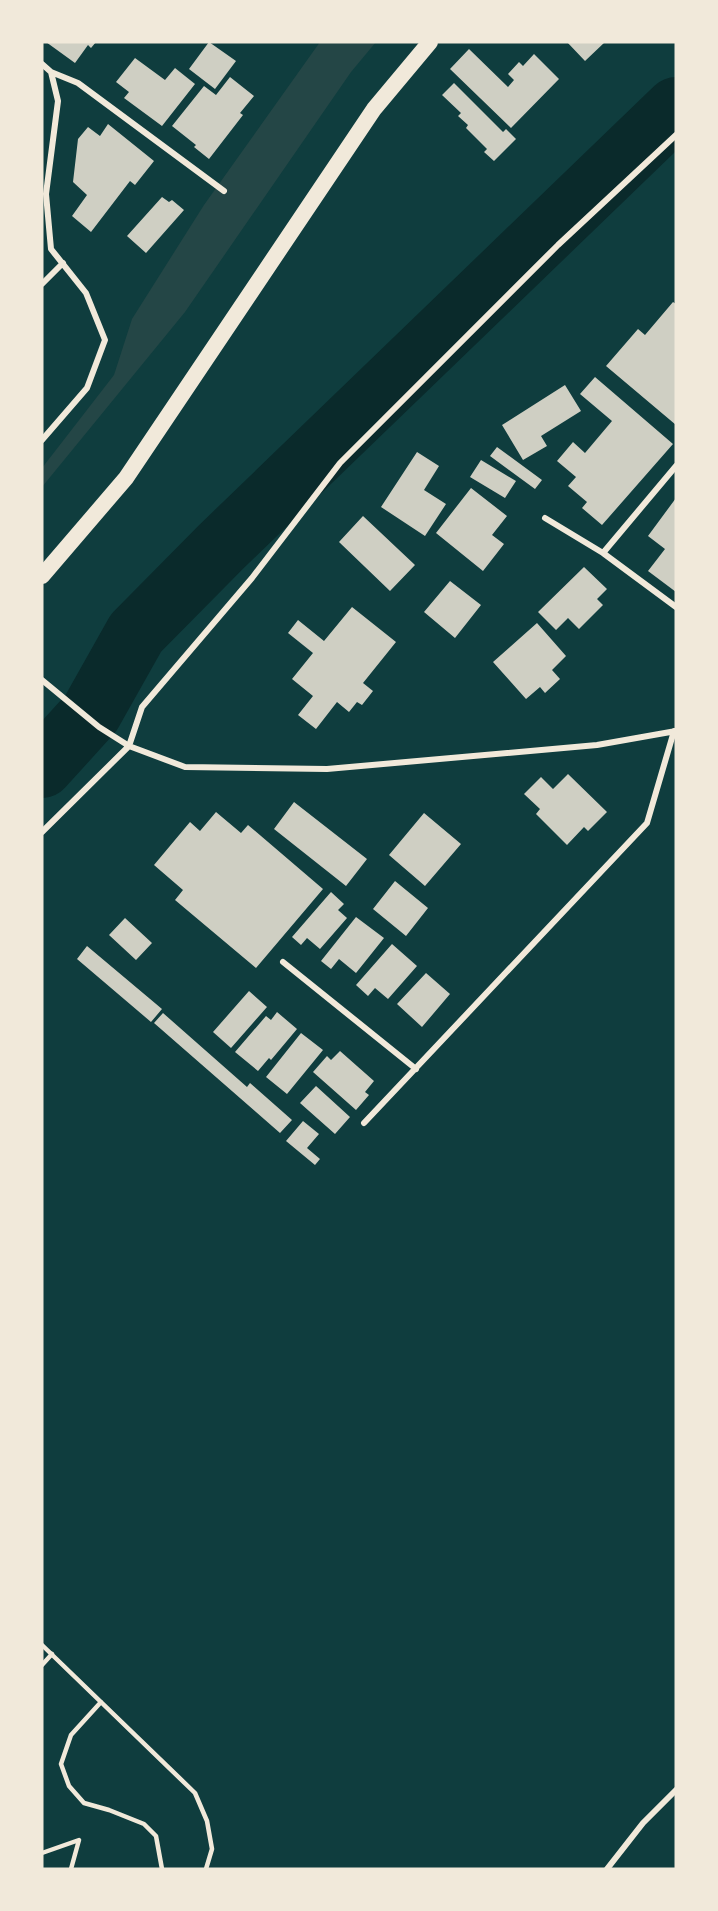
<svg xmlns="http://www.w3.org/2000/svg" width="718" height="1911" font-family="'Archivo Narrow',sans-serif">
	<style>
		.green { fill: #244646 }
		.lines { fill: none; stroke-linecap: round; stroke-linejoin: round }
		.river { stroke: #0a2a2b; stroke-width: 62 }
		.building { fill: #cfcfc3 }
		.service { stroke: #f1e9da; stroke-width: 4.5 }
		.minor { stroke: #f1e9da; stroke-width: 6 }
		.trunk { stroke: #f1e9da; stroke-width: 16 }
	</style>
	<rect width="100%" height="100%" fill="#0f3d3e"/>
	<path class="green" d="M320 42H376L351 72 185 312 42 487V468L114 375 132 319 204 205Z"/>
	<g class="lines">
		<path class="river" d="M42 767 91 713 136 633 221 547 676 108"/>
	</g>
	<path class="building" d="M46 42H96L91 48 88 45 75 63Z
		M209 42 236 61 215 89 189 69Z
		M567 42H605L585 61Z
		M469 49 508 87 514 80 508 74 519 62 523 66 534 54 559 79 511 128 450 69Z
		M135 58 165 80 175 68 195 84 162 126 124 98 129 92 116 82Z
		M230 77 254 96 240 113 243 115 209 159 194 147 196 145 172 126 204 86 216 95Z
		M454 83 503 132 506 129 516 139 494 161 484 152 487 149 466 128 468 125 458 116 461 113 442 95Z
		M108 124 154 161 135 185 130 181 91 232 72 216 87 195 73 182 78 139 88 127 100 136Z
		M162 197 169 202 172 200 184 210 146 253 127 236Z
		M673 302 676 304V425L606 366 638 329 645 335Z
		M595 377 673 444 602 525 582 508 587 502 568 486 576 477 557 461 573 442 585 453 612 421 580 394Z
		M565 385 581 411 541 436 547 446 523 460 502 425Z
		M497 447 542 480 535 489 490 456Z
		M417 452 439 466 424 490 446 504 425 536 381 507Z
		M481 460 516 481 505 498 470 477Z
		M471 488 507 516 492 535 504 544 483 571 436 533Z
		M676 498V592L648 571 665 549 648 536Z
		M363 516 415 565 390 591 339 542Z
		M584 567 607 589 597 599 603 605 579 629 568 618 556 630 538 612Z
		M450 581 481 605 455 638 424 612Z
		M352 607 396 642 363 683 373 691 362 705 357 702 349 712 337 702 316 729 298 715 313 696 292 679 313 653 288 633 298 620 324 641Z
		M537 623 566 656 552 670 560 679 545 693 540 687 526 699 493 662Z
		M568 774 607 812 588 831 584 827 567 845 536 814 540 809 524 794 541 777 553 789Z
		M294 802 367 859 346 886 274 829Z
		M216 812 241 833 248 825 323 889 256 968 175 900 183 890 154 865 190 822 200 831Z
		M424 813 461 844 425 886 389 855Z
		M395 881 428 908 406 936 373 909Z
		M331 892 344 904 338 910 347 918 320 949 307 938 301 945 292 937Z
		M356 917 384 938 356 973 339 959 331 969 321 961Z
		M125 918 152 943 136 960 109 935Z
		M392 944 417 966 388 999 375 988 368 996 356 985Z
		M87 946 162 1009 151 1022 77 959Z
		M426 973 450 994 422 1027 397 1004Z
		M249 991 267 1007 231 1048 213 1032Z
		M277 1012 297 1029 271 1060 269 1058 258 1071 235 1052 266 1016 271 1020Z
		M163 1013 247 1087 250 1083 292 1120 280 1133 154 1023Z
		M301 1033 323 1050 287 1094 266 1077Z
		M340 1051 374 1081 365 1092 369 1095 356 1110 313 1072 327 1056 331 1060Z
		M316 1086 350 1117 335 1134 300 1103Z
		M303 1121 319 1134 307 1148 320 1159 315 1165 286 1141Z"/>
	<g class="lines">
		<path class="service" d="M42 1645 195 1793 207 1821 212 1849 206 1869
			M42 1665 52 1654
			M101 1702 71 1735 61 1764 69 1786 84 1803 109 1810 144 1824 156 1836 162 1869
			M42 1853 79 1840 71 1869"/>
		<path class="minor" d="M42 64 51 72 78 83 224 191
			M42 284 63 263
			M42 440 87 388 105 340 86 293 51 249 46 194 58 101 51 72
			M545 518 603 553 676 607
			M603 553 676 466
			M42 680 99 727 129 746 185 767 327 769 597 745 676 731
			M42 832 129 746 142 707 252 578 340 463 558 245 676 135
			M283 962 416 1069
			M364 1123 647 823 674 731
			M607 1869 643 1823 676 1790"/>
		<path class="trunk" d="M42 576 126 478 374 109 430 42"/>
	</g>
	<rect width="718" height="1911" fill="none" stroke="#f1e9da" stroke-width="87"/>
</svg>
